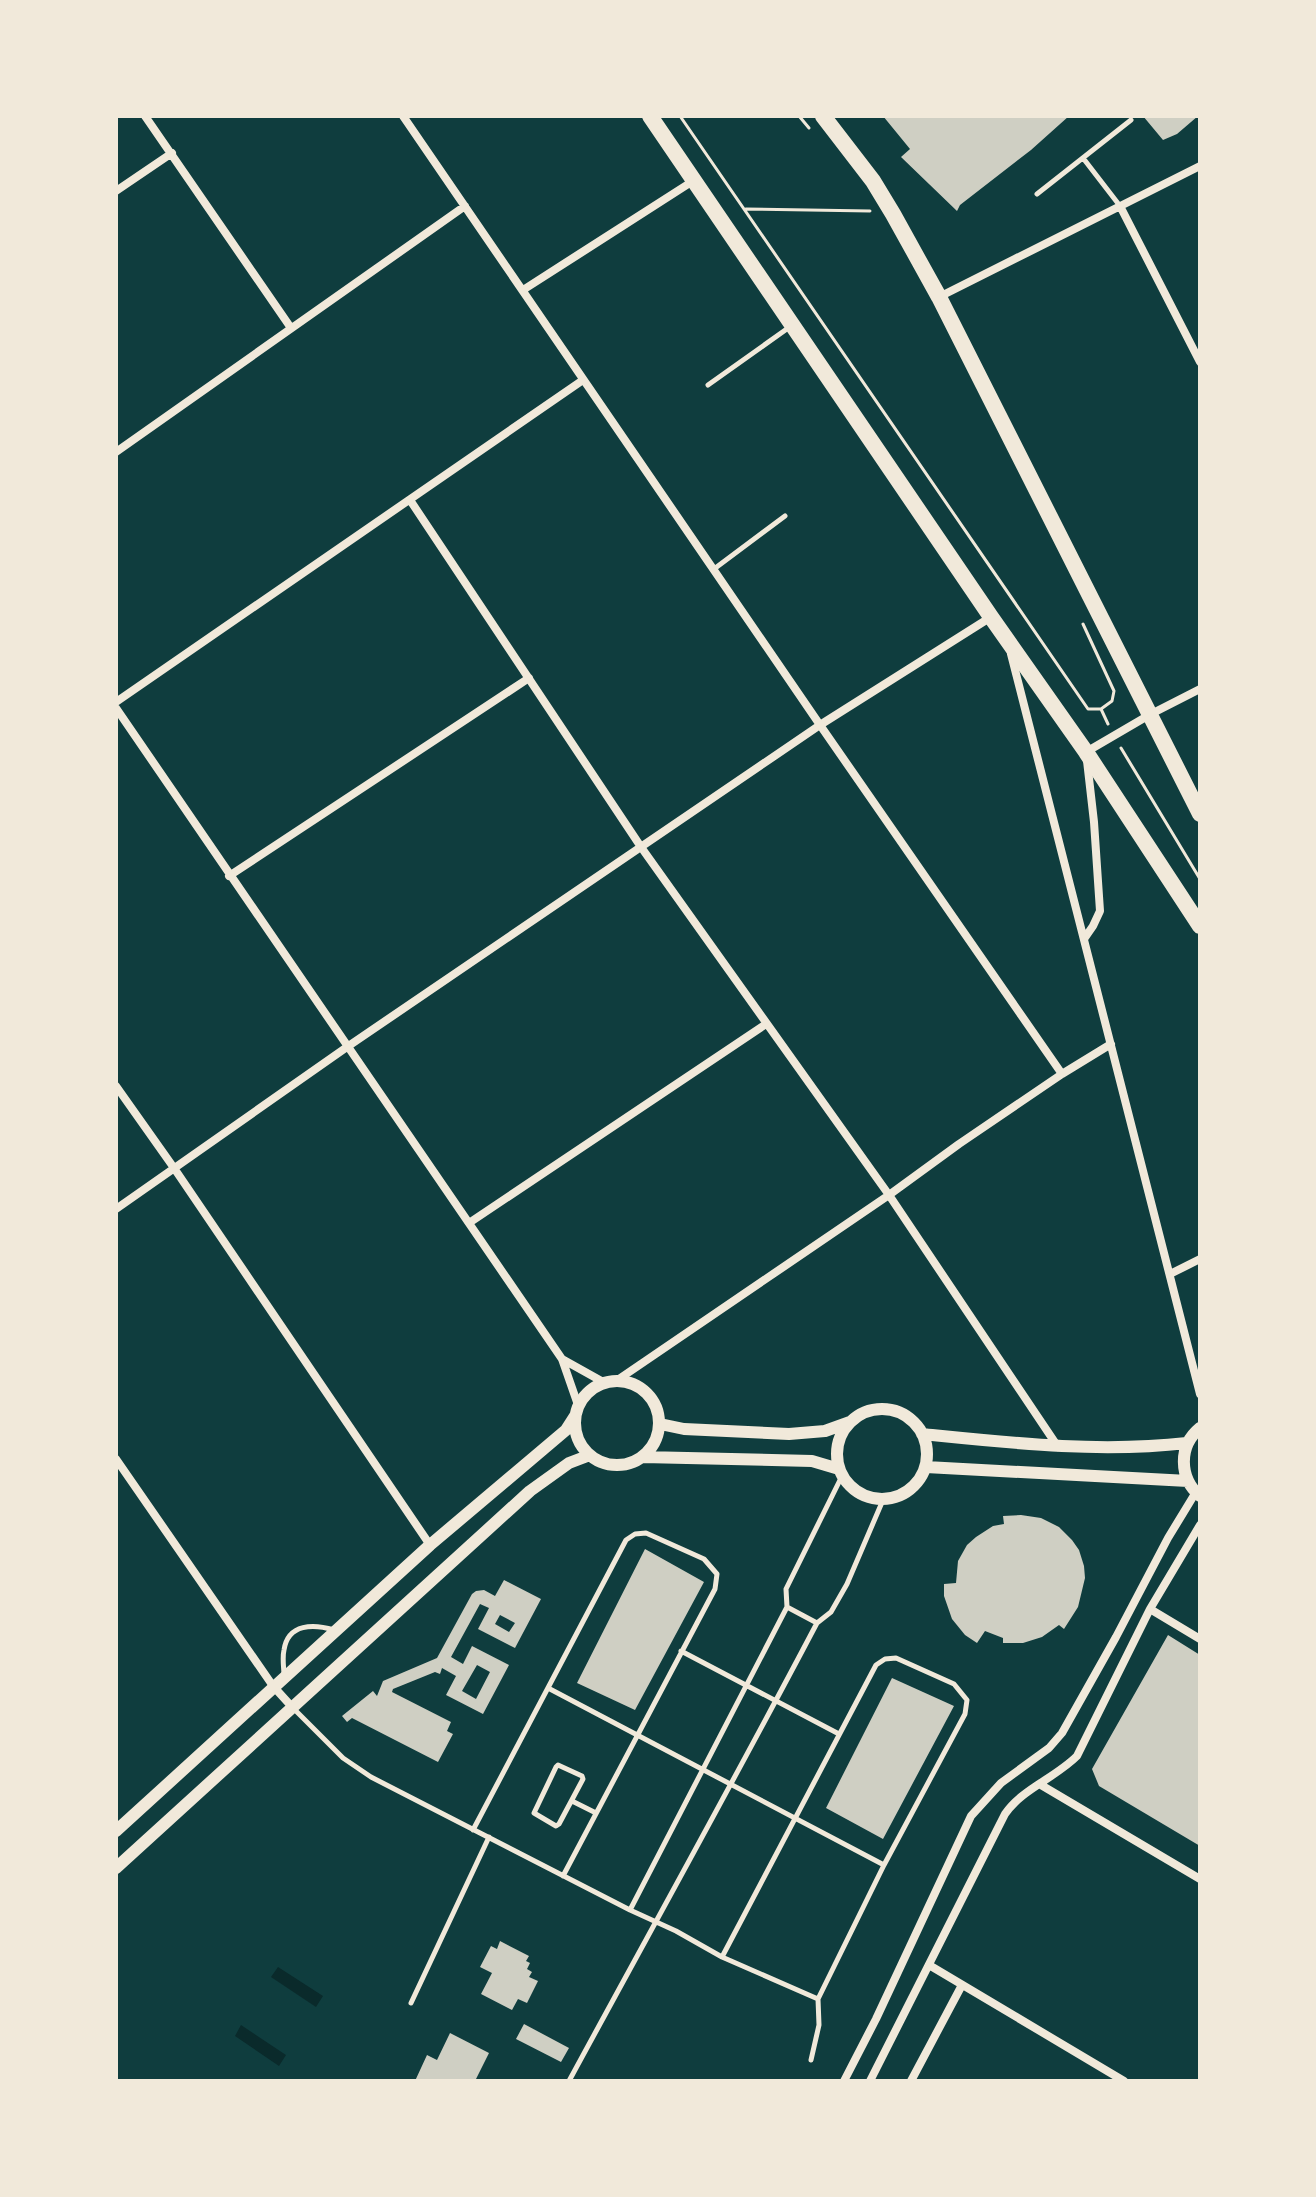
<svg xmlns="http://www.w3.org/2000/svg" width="1316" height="2197" font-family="'Exo 2',sans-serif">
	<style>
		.water { fill: #0a2a2b }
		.building { fill: #cfcfc3; fill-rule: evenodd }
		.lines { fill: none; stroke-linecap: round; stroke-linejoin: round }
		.path { stroke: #f1e9da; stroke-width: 3 }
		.service { stroke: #f1e9da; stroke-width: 5 }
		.minor { stroke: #f1e9da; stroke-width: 8 }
		.tertiary { stroke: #f1e9da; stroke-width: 12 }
		.primary { stroke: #f1e9da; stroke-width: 16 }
	</style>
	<rect width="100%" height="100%" fill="#0f3d3e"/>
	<path class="water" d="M278 1967 323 1996 316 2007 271 1977Z
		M241 2025 286 2055 279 2066 235 2036Z"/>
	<path class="building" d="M883 116H1069L1031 150 960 205 957 211 901 157 910 149Z
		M1143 116H1198L1177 134 1163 140Z
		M1021 1515 1041 1518 1059 1527 1072 1540 1079 1550 1084 1566 1085 1578 1078 1607 1064 1629 1059 1625 1042 1637 1023 1643H1003V1638L985 1631 977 1643 965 1635 952 1619 944 1596V1584L956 1583 958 1561 967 1545 976 1537 993 1526 1004 1524 1003 1516Z
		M645 1549 704 1582 635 1710 577 1683Z
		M504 1580 541 1599 515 1648 478 1629 489 1608 480 1604 451 1657 463 1664 472 1646 509 1665 483 1714 446 1695 456 1676 442 1668 440 1674 435 1672 393 1689 392 1692 451 1722 447 1731 453 1734 438 1762 352 1718 347 1722 342 1716 373 1691 377 1696 383 1681 437 1658 472 1594 476 1591 484 1590 495 1596ZM500 1615 515 1623 509 1632 495 1624ZM477 1665 490 1672 476 1699 462 1691Z
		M1168 1635 1200 1655V1846L1099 1786 1092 1769Z
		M892 1678 954 1706 883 1839 826 1808Z
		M500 1941 529 1956 526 1961 530 1963 527 1969 532 1972 529 1977 538 1981 527 2003 518 1999 512 2010 481 1994 492 1973 480 1967 491 1946 497 1949Z
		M524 2024 569 2048 561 2062 516 2039Z
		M450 2033 489 2053 476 2079 480 2081H415L427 2055 437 2060Z"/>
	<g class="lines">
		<path class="path" d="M680 116 1088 709H1101L1112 701 1114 691 1083 624
			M799 116 809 128
			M746 209 870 211
			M1101 709 1108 724
			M1121 748 1200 879"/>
		<path class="service" d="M1083 158 1120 206
			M1037 194 1131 120
			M708 385 791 326
			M714 569 785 516
			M787 1607 817 1623
			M681 1651 839 1734
			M284 1676C284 1668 282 1658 284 1650 288 1623 314 1624 334 1630
			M548 1688 884 1865
			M294 1709 343 1758 371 1777 630 1910 676 1931 722 1957 818 1999
			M558 1765 582 1776 583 1779 559 1824 556 1826 534 1813 556 1767Z
			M572 1801 596 1813
			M473 1830 626 1540 635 1534 646 1533 704 1559 717 1574 715 1589 563 1876
			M630 1910 787 1607 786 1589 842 1476
			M722 1957 876 1665 885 1659 896 1658 954 1684 967 1700 965 1714 884 1865 818 1999 819 2025 811 2060
			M411 2003 489 1837
			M569 2081C652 1928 736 1777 817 1623L831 1612 847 1584 883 1500"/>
		<path class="minor" d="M145 116 291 328
			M403 116 820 725 1062 1074
			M116 191 172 153
			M1120 206 1200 362
			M523 290 693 181
			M939 297 1200 166
			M116 452 465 206
			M410 500 641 847 889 1195 1058 1447
			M1011 654 1200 1394
			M116 702 583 380
			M116 708 562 1359 578 1405
			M229 876 529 678
			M1084 939 1093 926 1100 911 1094 822 1086 752 1151 714 1200 689
			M116 1086 174 1168 430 1545
			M116 1209 347 1047 820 725 991 617
			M469 1223 766 1024
			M1170 1274 1200 1259
			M562 1359 605 1383
			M616 1381 889 1195 959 1144 1062 1074 1111 1044
			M116 1459 273 1686 293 1708
			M1150 1609 1200 1639
			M1041 1785 1200 1879
			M929 1965 1124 2081
			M844 2081 876 2019 971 1816 1001 1783 1049 1748 1062 1733 1116 1637 1168 1538 1196 1492
			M870 2081 1005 1814C1022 1789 1055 1778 1077 1756L1150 1609 1200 1525
			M911 2081 962 1985"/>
		<path class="tertiary" d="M575 1423a42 42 0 1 1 84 0a42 42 0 1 1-84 0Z
			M837 1454a45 45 0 1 1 90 0a45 45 0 1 1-90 0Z
			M660 1424 684 1429 789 1434 825 1431 850 1422
			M1200 1428C1178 1446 1179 1478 1200 1496
			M922 1434C1011 1443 1098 1453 1187 1443
			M643 1457 812 1461 839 1469
			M926 1467 1188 1481
			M116 1831 430 1545 566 1430 575 1416
			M116 1868 530 1491 569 1463 590 1455"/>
		<path class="primary" d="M650 116 991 617 1086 752 1200 926
			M823 116 873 181 893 214 939 297 1200 814"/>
	</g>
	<rect width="1316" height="2197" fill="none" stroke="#f1e9da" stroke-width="236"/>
</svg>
